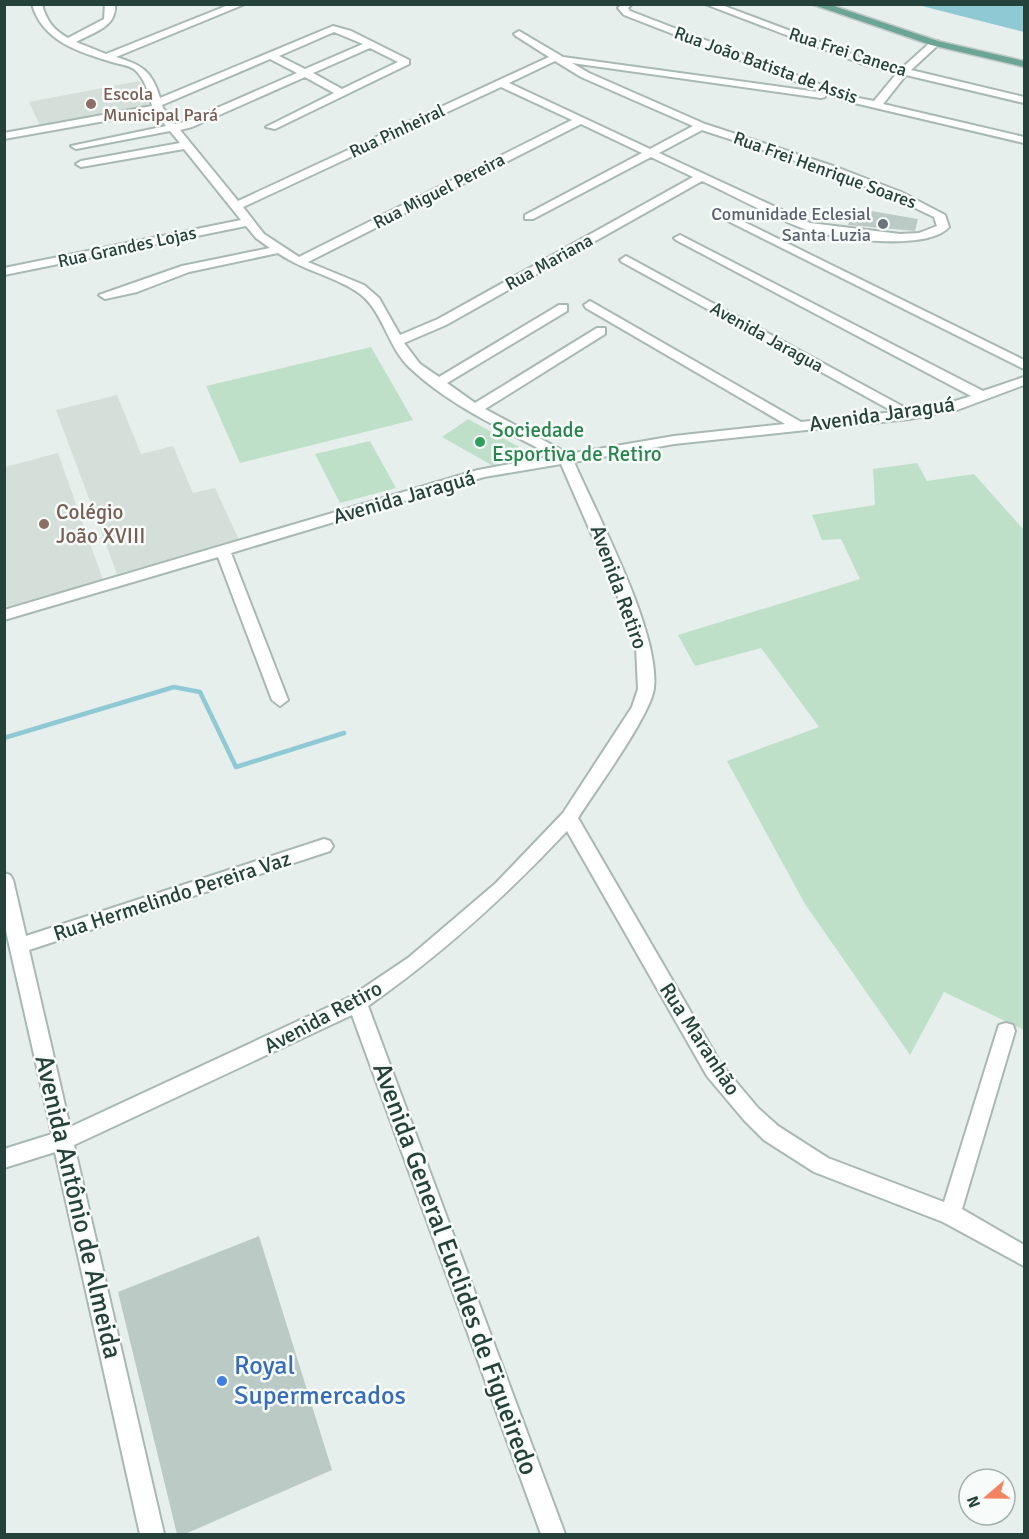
<svg xmlns="http://www.w3.org/2000/svg" width="1029" height="1539" font-family="Signika,sans-serif">
	<style>
		.built { fill: #d4dfda }
		.green { fill: #bfe0c8 }
		.water { fill: #8ec9d4 }
		.lines { fill: none; stroke-linecap: round; stroke-linejoin: round }
		.stream { stroke: #8ec9d4; stroke-width: 4.5 }
		.building { fill: #bbcac4 }
		.minor-casing { stroke: #a8b8b2; stroke-width: 4 }
		.major-casing { stroke: #c2cac8; stroke-width: 3 }
		.minor { fill: #fff; fill-rule: evenodd }
		.major { fill: #6aa596; fill-rule: evenodd }
		.education-dot { fill: #8d6e63; stroke: #f7fbf9; stroke-width: 2 }
		.worship-dot { fill: #6b7280; stroke: #f7fbf9; stroke-width: 2 }
		.leisure-dot { fill: #2e9e5b; stroke: #f7fbf9; stroke-width: 2 }
		.shop-dot { fill: #3f7fe0; stroke: #f7fbf9; stroke-width: 2 }
		.labels { text-anchor: middle; dominant-baseline: central; stroke-width: 5; stroke-linejoin: round; paint-order: stroke }
		.far-street-label { font-size: 18px; fill: #24423a; stroke: #f7fbf9 }
		.far-education-label { font-size: 18px; fill: #785e54; stroke: #f7fbf9; text-anchor: start }
		.far-worship-label { font-size: 18px; fill: #5b616d; stroke: #f7fbf9; text-anchor: end }
		.street-label { font-size: 21px; fill: #24423a; stroke: #f7fbf9 }
		.leisure-label { font-size: 21px; fill: #27864d; stroke: #f7fbf9; text-anchor: start }
		.education-label { font-size: 21px; fill: #785e54; stroke: #f7fbf9; text-anchor: start }
		.near-street-label { font-size: 26px; fill: #24423a; stroke: #f7fbf9 }
		.near-shop-label { font-size: 26px; fill: #366cbe; stroke: #f7fbf9; text-anchor: start }
	</style>
	<rect width="100%" height="100%" fill="#e6efeb"/>
	<path class="built" d="M139 81 153 106 41 128 29 102Z
		M117 395 141 454 173 446 193 493 215 488 239 540 117 574 56 410Z
		M58 453 103 580 5 607V467Z"/>
	<path class="green" d="M371 347 413 420 240 463 206 386Z
		M468 419 519 447 493 466 442 437Z
		M370 441 396 488 340 503 315 454Z
		M917 463 927 481 974 474 1024 530V1030L944 992 910 1055 805 904 727 761 819 727 761 648 695 666 678 635 860 579 841 539 822 540 812 515 875 505 873 469Z"/>
	<path class="water" d="M918 5H1024V32Z"/>
	<g class="lines">
		<path class="stream" d="M4 738 174 687 200 692 236 767 344 733"/>
	</g>
	<path class="building" d="M854 208 918 219 915 231 848 225Z
		M259 1236 332 1470 185 1534H177L118 1292Z"/>
	<g class="lines">
		<defs>
			<path id="minor" d="M32 4H42C46 21 54 30 68 38L104 19 105 4H115C117 27 94 32 76 42L106 54 231 4H245L116 57C142 65 152 71 160 98L333 26 351 31 409 60V64L275 129 266 127 334 93 305 77 192 127 180 130 238 201 549 57 516 36 514 34 519 31 563 57 825 93V97L821 98 572 63 589 73 705 124 836 167 901 192 945 215 949 227C927 252 831 239 802 228 768 215 735 196 702 181L446 325 404 343 420 364 439 377 559 305H567V311L447 383 475 403 597 328H605V334L485 409 569 454 674 436 785 424 586 308 584 305 590 301 801 422 894 412 622 262 620 260 626 256 911 411 949 403 971 396 676 240 674 238 680 235 983 391 1024 377V385L957 410 909 419 674 444 574 462C598 517 660 632 654 688 651 715 595 791 578 818L721 1064 758 1108 778 1126 828 1158 944 1202 997 1031 999 1025 1006 1023 1013 1025 1015 1031 962 1209 1024 1245V1266L943 1222 814 1172 764 1140 744 1120 707 1076 567 831C505 897 442 954 368 1006L565 1534H541L352 1015 74 1145 164 1534H140L55 1152 4 1168V1149L52 1134 4 922V873L10 875 13 880 26 936 324 839 330 841 333 846 330 851 29 950 70 1127 350 997 408 958 496 883 563 813 632 707 638 689 636 647 612 581 561 464 484 477 231 553 288 700 280 706 272 700 218 557 4 620V610L478 470 553 456C505 430 450 406 410 368 387 347 383 308 356 291 331 275 302 270 278 253L189 272 137 292 105 299 99 295 182 266 270 248 256 238 246 226 4 275V268L241 220 184 149 81 167 76 164 81 161 180 143 170 131 76 149 71 146 166 126 155 112 4 139V133L152 106C149 94 145 78 134 69 128 65 118 64 112 62 79 52 42 41 32 4ZM334 32 363 44 305 69 279 56ZM370 48 398 62 342 89 313 73ZM270 59 297 73 185 122 175 124 163 108 162 105ZM555 61 581 77 693 126 650 149 509 83ZM501 87 572 120 299 257 264 234 243 207ZM581 124 642 153 525 215V219H533L651 157 693 177 438 319 400 335 379 298 364 285 308 262ZM702 130C781 156 860 180 934 217L937 226 919 233 900 234 810 223 659 153Z
				M622 4H632L628 8 630 11 853 97 874 101 897 73 865 65 705 4H719L871 61 902 68 932 41H938V45L911 70 1024 97V103L906 75 883 104 1024 137V143L846 101 624 15 618 8Z
				M728 214 1024 360V369L724 219V215Z"/>
			<path id="major" d="M811 4H828L938 41 1024 61V67L931 45Z"/>
		</defs>
		<use href="#minor" class="minor-casing"/>
		<use href="#major" class="major-casing"/>
		<use href="#minor" class="minor"/>
		<use href="#major" class="major"/>
	</g>
	<g class="education-dot">
		<circle cx="91" cy="104" r="6"/>
		<circle cx="44" cy="524" r="6"/>
	</g>
	<circle class="worship-dot" cx="883" cy="224" r="6"/>
	<circle class="leisure-dot" cx="480" cy="442" r="6"/>
	<circle class="shop-dot" cx="222" cy="1381" r="6"/>
	<g class="labels">
		<g class="far-street-label">
			<text transform="translate(848 52) rotate(18)">Rua Frei Caneca</text>
			<text transform="translate(766 65) rotate(20)">Rua João Batista de Assis</text>
			<text transform="translate(397 131) rotate(-25)">Rua Pinheiral</text>
			<text transform="translate(825 170) rotate(20)">Rua Frei Henrique Soares</text>
			<text transform="translate(439 191) rotate(-27)">Rua Miguel Pereira</text>
			<text transform="translate(127 247) rotate(-12)">Rua Grandes Lojas</text>
			<text transform="translate(549 262) rotate(-29)">Rua Mariana</text>
			<text transform="translate(767 337) rotate(29)">Avenida Jaragua</text>
		</g>
		<g class="far-education-label">
			<text x="103" y="94">Escola<tspan x="103" dy="21">Municipal Pará</tspan></text>
		</g>
		<g class="far-worship-label">
			<text x="871" y="214">Comunidade Eclesial<tspan x="871" dy="21">Santa Luzia</tspan></text>
		</g>
		<g class="street-label">
			<text transform="translate(882 414) rotate(-8)">Avenida Jaraguá</text>
			<text transform="translate(404 497) rotate(-16)">Avenida Jaraguá</text>
			<text transform="translate(619 587) rotate(70)">Avenida Retiro</text>
			<text transform="translate(172 896) rotate(-18)">Rua Hermelindo Pereira Vaz</text>
			<text transform="translate(323 1017) rotate(-28)">Avenida Retiro</text>
			<text transform="translate(700 1039) rotate(57)">Rua Maranhão</text>
		</g>
		<g class="leisure-label">
			<text x="492" y="430">Sociedade<tspan x="492" dy="24">Esportiva de Retiro</tspan></text>
		</g>
		<g class="education-label">
			<text x="56" y="512">Colégio<tspan x="56" dy="24">João XVIII</tspan></text>
		</g>
		<g class="near-street-label">
			<text transform="translate(78 1207) rotate(77)">Avenida Antônio de Almeida</text>
			<text transform="translate(455 1269) rotate(70)">Avenida General Euclides de Figueiredo</text>
		</g>
		<g class="near-shop-label">
			<text x="234" y="1366">Royal<tspan x="234" dy="30">Supermercados</tspan></text>
		</g>
	</g>
	<rect width="1029" height="1539" fill="none" stroke="#24423a" stroke-width="12"/>
	<g transform="translate(987 1497) rotate(250)"><circle r="28" fill="#f7fbf9" stroke="#a3b1ad" stroke-width="1.5"/>
	<path d="M0-4.5L10 22L0 15L-10 22Z" fill="#f4845f"/>
	<text y="-9" font-size="16" font-weight="bold" text-anchor="middle" fill="#24423a">N</text>
	</g>
</svg>
